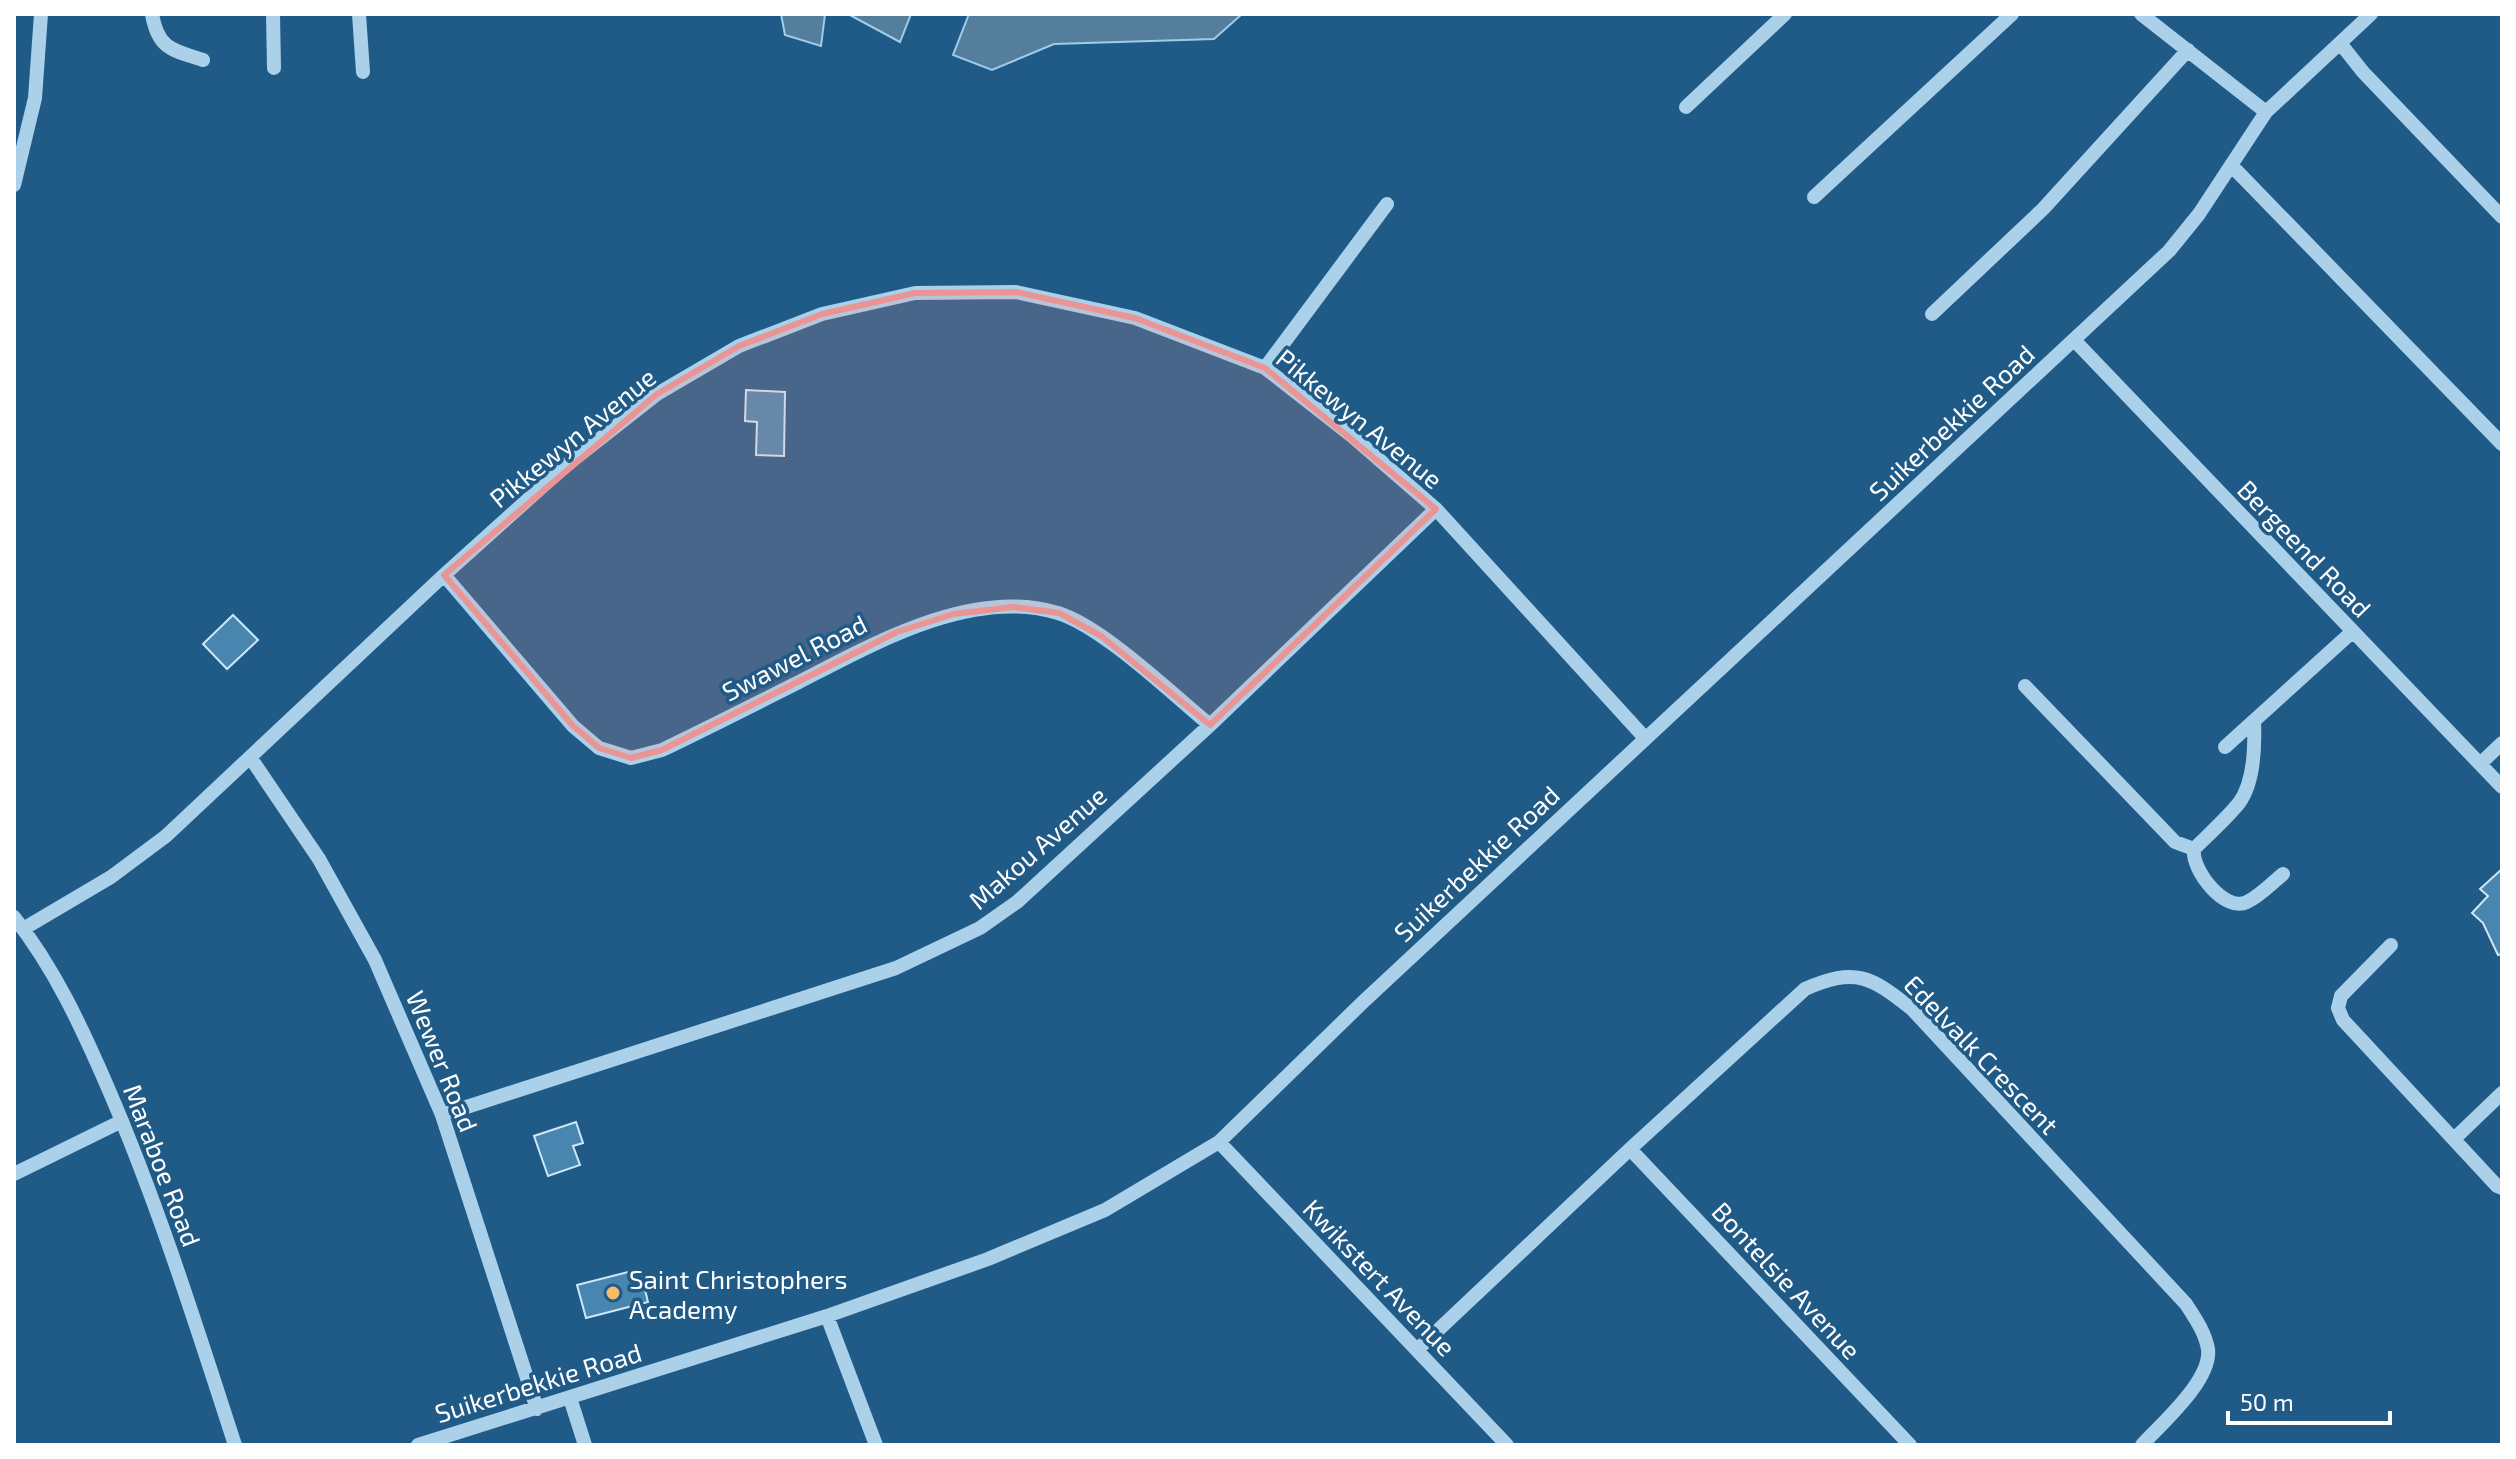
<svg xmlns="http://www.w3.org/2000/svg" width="2516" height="1459" font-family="'Exo 2',sans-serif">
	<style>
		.water { fill: #547e9c; stroke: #9dcdeb; stroke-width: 2 }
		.building { fill: #4885af; stroke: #cee7f8; stroke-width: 2 }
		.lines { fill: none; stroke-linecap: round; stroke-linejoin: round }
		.minor { stroke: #aad0ea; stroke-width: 14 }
		.marked { fill: #ea9494; fill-opacity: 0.2; stroke: #ea9494; stroke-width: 6; stroke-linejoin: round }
		.poi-dot { fill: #f8bb6a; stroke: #205b87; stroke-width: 3 }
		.labels { text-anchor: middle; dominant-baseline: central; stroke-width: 7; stroke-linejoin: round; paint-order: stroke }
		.street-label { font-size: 26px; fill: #fff; stroke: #205b87 }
		.poi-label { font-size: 26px; fill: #fff; stroke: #205b87; text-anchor: start }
	</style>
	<rect width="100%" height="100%" fill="#205b87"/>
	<path class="water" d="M781 14H825L821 46 785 35Z
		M848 14H911L900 42Z
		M969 14H1242L1214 39 1054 44 992 70 953 55Z"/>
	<path class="building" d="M746 390 785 392 784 456 756 455 757 422 745 421Z
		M233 615 258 640 227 669 203 644Z
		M2502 869V954L2498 955 2483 923 2472 913 2488 896 2480 889Z
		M576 1122 583 1143 573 1146 580 1165 548 1176 534 1136Z
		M640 1269 648 1302 586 1318 577 1285Z"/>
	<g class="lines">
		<path class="minor" d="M152 14C158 49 172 50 203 60
			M273 14 274 68
			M359 14 363 72
			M2141 14 2266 112
			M2340 43 2363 72 2502 217
			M1686 107 1785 14
			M2231 165 2502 444
			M14 185 35 98 41 14
			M1814 197 2012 14
			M1932 314 2043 209 2188 50
			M2075 341 2502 787
			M1265 368 1387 204
			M444 575 573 726 599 748 631 758 662 750C708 728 753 705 799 682 873 644 972 587 1058 613 1103 627 1172 694 1210 725
			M2025 686 2175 842 2194 849
			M2254 721C2255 745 2254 783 2239 803 2226 819 2209 834 2194 849 2191 870 2225 913 2247 902 2260 896 2272 883 2283 874
			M2225 747 2352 632
			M250 757 319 859 375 960 442 1115 537 1409
			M2480 764 2502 743
			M14 917C55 969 82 1028 108 1088 158 1204 196 1325 235 1445
			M23 929 111 877 166 836 444 575 564 467 657 394 739 346 822 314 915 293 1016 292 1135 318 1265 368 1352 436 1436 509 1645 738
			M2391 945 2341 996 2338 1008 2343 1020 2497 1186 2502 1188
			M442 1115 896 968 980 928 1017 902 1210 725 1436 509
			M2454 1139 2502 1093
			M1219 1142 1507 1445
			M1630 1149 1910 1445
			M14 1174 122 1121
			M827 1316 876 1445
			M1417 1350 1630 1149 1805 989C1856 967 1870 976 1912 1009L2186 1304C2195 1318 2205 1332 2208 1349 2212 1380 2162 1423 2142 1445
			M570 1398 585 1445
			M418 1445 827 1316 988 1259 1105 1210 1219 1142 1363 1002 2169 251 2199 214 2266 112 2371 14"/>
	</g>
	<path class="marked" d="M1016 292 1135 318 1265 368 1436 509 1210 725 1101 636 1059 613 1013 607 954 614 897 632 662 750 631 758 599 748 573 726 444 575 657 394 739 346 822 314 915 293Z"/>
	<circle class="poi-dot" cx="613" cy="1293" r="8"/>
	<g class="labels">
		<g class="street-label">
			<text transform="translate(1360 418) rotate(39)">Pikkewyn Avenue</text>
			<text transform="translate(1951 422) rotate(-43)">Suikerbekkie Road</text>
			<text transform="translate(572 437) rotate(-39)">Pikkewyn Avenue</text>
			<text transform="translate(2305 548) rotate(46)">Bergeend Road</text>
			<text transform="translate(794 657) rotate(-27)">Swawel Road</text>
			<text transform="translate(1037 847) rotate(-41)">Makou Avenue</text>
			<text transform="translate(1476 863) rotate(-43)">Suikerbekkie Road</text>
			<text transform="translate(1982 1054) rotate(46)">Edelvalk Crescent</text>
			<text transform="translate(443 1061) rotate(68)">Wewer Road</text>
			<text transform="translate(163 1165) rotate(69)">Maraboe Road</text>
			<text transform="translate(1380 1277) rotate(46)">Kwikstert Avenue</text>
			<text transform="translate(1787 1280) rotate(47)">Bontelsie Avenue</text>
			<text transform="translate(538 1382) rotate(-17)">Suikerbekkie Road</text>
		</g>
		<g class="poi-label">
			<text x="629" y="1278">Saint Christophers<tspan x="629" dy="30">Academy</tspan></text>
		</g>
	</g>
	<rect width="2516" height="1459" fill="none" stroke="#ffffff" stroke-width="32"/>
	<path d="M2228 1411v12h162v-12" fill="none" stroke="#ffffff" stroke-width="4"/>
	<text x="2240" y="1411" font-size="24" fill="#ffffff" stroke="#205b87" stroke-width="6" paint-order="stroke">50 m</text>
</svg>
